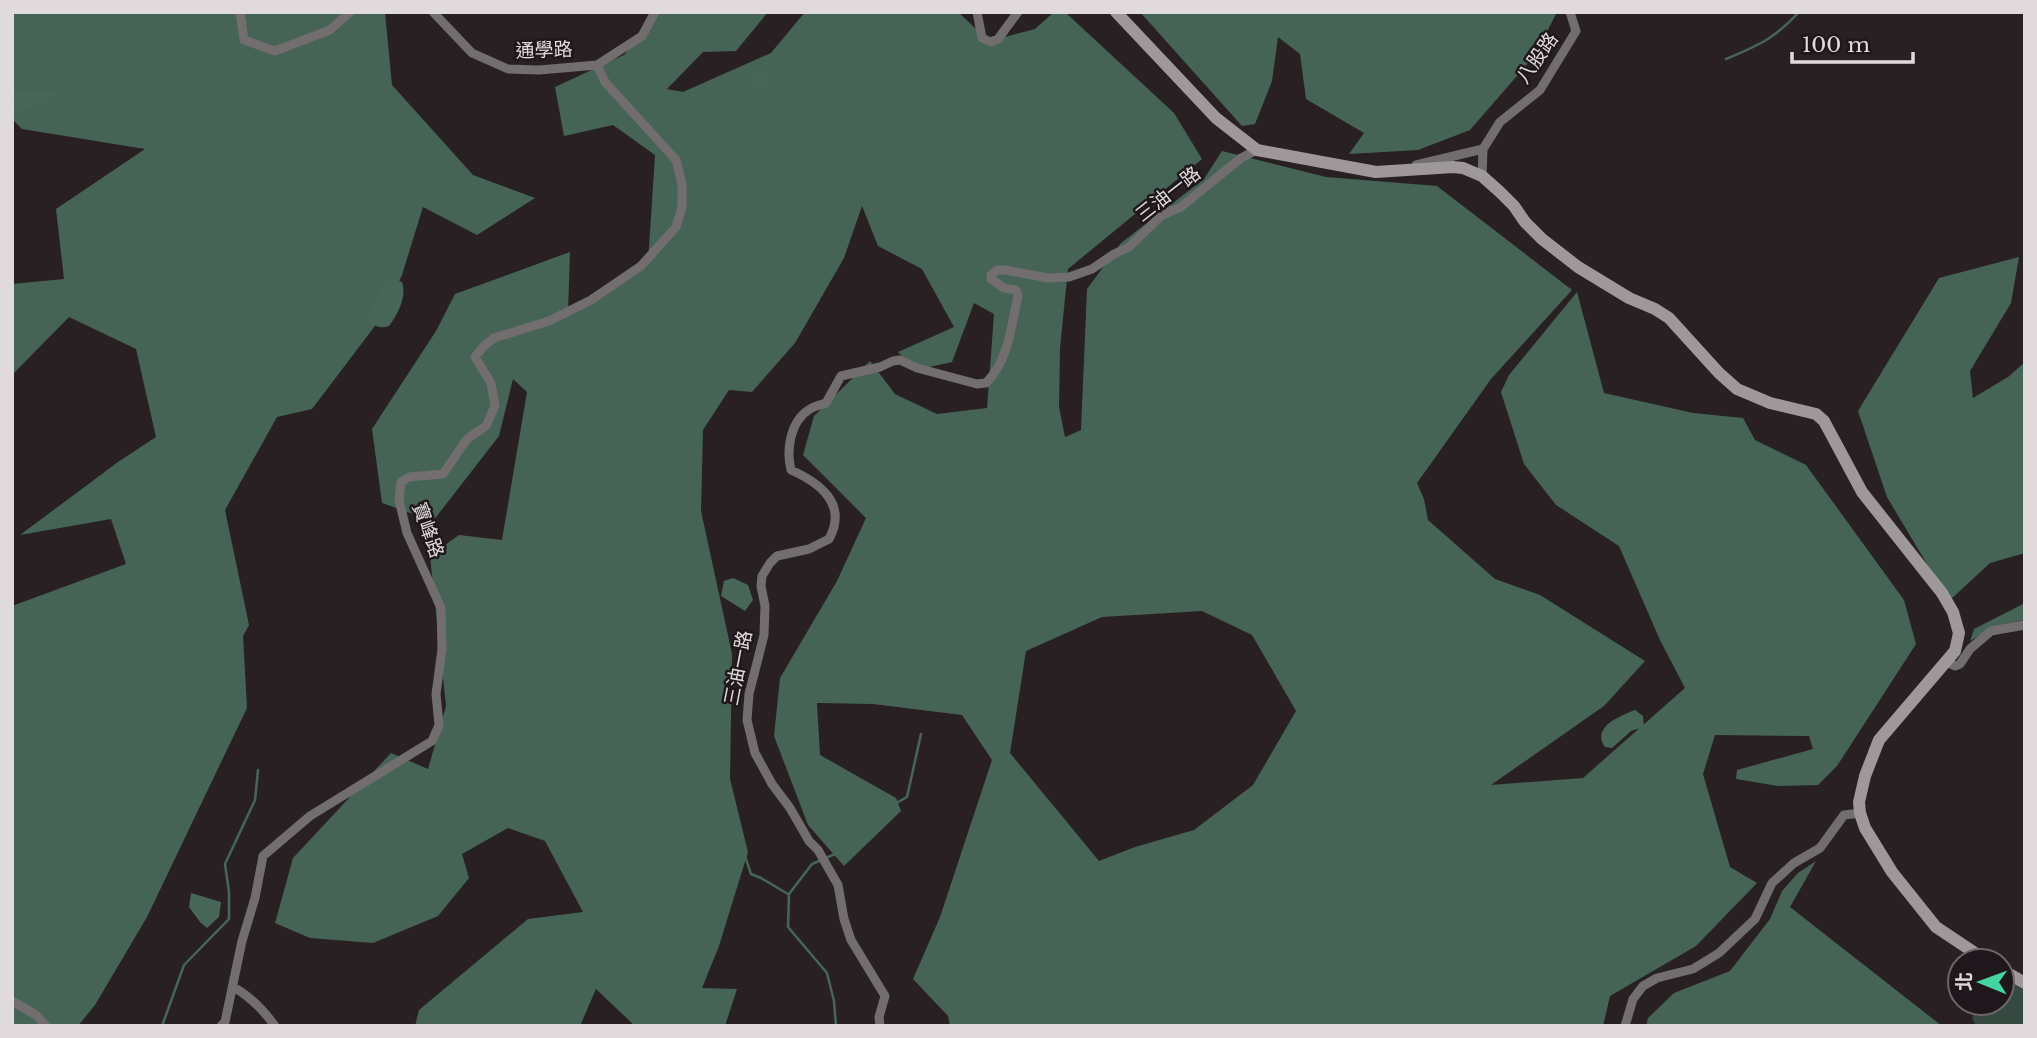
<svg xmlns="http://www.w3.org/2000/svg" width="2037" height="1038" font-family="'Libre Baskerville','Noto Sans TC',serif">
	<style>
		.green { fill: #364940 }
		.forest { fill: #456456; fill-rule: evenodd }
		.water { fill: #476658 }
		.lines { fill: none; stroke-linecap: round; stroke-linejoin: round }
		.stream { stroke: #476658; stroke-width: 2.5 }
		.street { stroke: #726d6f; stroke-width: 9 }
		.secondary { stroke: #9f989b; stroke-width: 12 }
		.labels { text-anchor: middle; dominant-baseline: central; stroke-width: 5; stroke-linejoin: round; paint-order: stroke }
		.street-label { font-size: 19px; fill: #e0dadd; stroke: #1f171b }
	</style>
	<rect width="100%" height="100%" fill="#292024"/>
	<path class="green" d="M2002 975 2025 988V1026H1976L1972 1018 1979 1003H2002Z"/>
	<path class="forest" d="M12 12H385L392 85 473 175 535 198 477 235 423 207 402 275 384 314 312 409 277 417 225 510 249 625 243 636 247 708 147 917 95 1005 78 1026H12V606L126 564 111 519 20 535 118 462 156 437 136 349 69 317 12 375V284L64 279 56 209 145 149 22 129 12 119Z
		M657 12H768L736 51 703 52 667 89 683 92 771 53 805 12H958L989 41 1035 29 1054 12H1065L1174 113 1202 159 1068 269 1060 348 1059 407 1065 437 1081 430 1087 289 1121 243 1204 179 1222 151 1326 177 1437 186 1572 290 1491 379 1417 483 1424 499 1428 520 1495 579 1540 595 1645 661 1604 706 1491 785 1583 778 1685 688 1660 640 1619 546 1556 505 1524 464 1501 392 1509 375 1577 292 1604 393 1693 413 1743 418 1755 440 1806 465 1904 600 1916 644 1837 766 1818 785 1778 786 1736 779 1737 770 1813 749 1809 736 1715 735 1703 774 1730 867 1757 883 1696 946 1610 996 1603 1026H950L948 1016 913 979 940 917 992 760 962 715 873 704 817 703 820 755 896 798 901 811 844 866 808 825 774 736 780 678 837 581 866 518 803 455 814 416 870 361 895 394 937 414 987 408 994 314 974 303 952 362 916 370 898 352 954 327 922 269 878 246 862 206 844 258 795 343 752 392 729 390 703 430 701 511 732 654 730 779 748 852 719 946 702 988 737 989 725 1026H635L596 989 580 1026H415L419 1010 528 919 583 912 545 841 508 828 462 854 469 878 438 916 373 943 310 938 275 923 293 858 391 753 428 769 446 706 430 556 459 535 502 540 527 392 513 379 499 436 433 521 382 503 372 429 436 331 455 294 570 252 568 313 648 263 655 155 613 125 564 136 555 87 624 55ZM1202 611 1252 635 1296 711 1253 785 1194 830 1135 847 1099 861 1010 753 1026 651 1102 617Z
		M1140 12H1556V14L1535 55 1470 130 1418 150 1349 154 1364 133 1306 99 1300 54 1278 37 1272 81 1255 124 1242 126Z
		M2019 257 2011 303 1970 371 1973 398 2008 377 2025 362V553L1990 563 1949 601 1887 497 1858 411 1939 278Z
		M2025 603V620L1994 627 1970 641 1974 629Z
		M1816 861 1790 907 1942 1026H1646L1648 1018 1674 993 1730 971 1770 919 1782 891 1798 873Z"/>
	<path class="water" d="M763 67 769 74V86L762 92 751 89 749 80Z
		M12 90 51 92 56 93 54 98 20 113 12 105Z
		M394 279 402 282C407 297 398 314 389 326 383 328 378 328 373 324 359 312 383 285 394 279Z
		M733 578 748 585 753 600 745 611 721 596 724 581Z
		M1635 710 1643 716 1644 727 1631 731 1612 748 1605 747C1591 728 1619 716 1635 710Z
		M191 893 221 902 219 917 207 928 200 922 189 907Z"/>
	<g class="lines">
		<path class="stream" d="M1726 59C1759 45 1774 39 1799 12
			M723 791 751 874 761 878 788 894
			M12 1021H28L30 1026
			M162 1026 184 965 229 919V892L225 864 255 800 258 770
			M836 1026 834 1001 827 973 788 927 789 894 812 864 842 851 872 817 907 797 921 734"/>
		<path class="street" d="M240 12 244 40 275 51 330 30 350 12
			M433 12 472 53 508 69 539 70 597 65 642 36 655 12
			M977 12 982 38 991 42 998 39 1018 12
			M1416 165 1483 149
			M1482 176 1483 149 1500 122 1540 90 1576 31 1570 12
			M1947 662 1955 666 1960 664 1970 649 1991 631 2025 625
			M233 987C250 996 264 1011 275 1026
			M12 1001 36 1015 46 1026
			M221 1026 225 1022 242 941 255 898 263 856 310 816 432 741 439 725 436 694 442 649 441 608 407 533 399 500 401 482 409 477 443 474 467 439 486 426 495 406 491 383 475 357 484 346 494 338 549 321 591 300 641 266 676 227 682 207V184L676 160 605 82 597 65
			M880 1026 879 1017 885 996 851 940 844 919 838 885 818 850 809 841 790 808 772 784 755 753 747 720 749 694 764 635 765 606 761 586 762 576 770 563 777 556 809 549 829 539C848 504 820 483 791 470 786 450 790 421 810 409 814 406 821 405 826 403L841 376 880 367 893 361 900 360 917 368 977 384 986 383C1009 360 1011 326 1018 296L1016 290 1004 288 991 279V275L997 270H1005L1048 278 1069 277 1092 269 1114 254 1129 247 1162 215 1181 207 1241 158 1257 150
			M1625 1026 1633 999 1643 986 1657 978 1693 969 1719 953 1755 919 1772 883 1794 863 1820 848 1844 815 1860 813"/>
		<path class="secondary" d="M1116 12 1216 118 1257 150 1376 172 1453 167 1463 168 1482 176 1500 192 1514 206 1525 222 1542 239 1578 267 1629 298 1655 309 1669 318 1719 373 1737 389 1770 403 1816 414 1824 421 1862 492 1942 593 1953 612 1959 633 1955 651 1879 740 1865 776 1859 802 1860 813 1865 828 1892 872 1936 927 1987 961
			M2002 970 2025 983"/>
	</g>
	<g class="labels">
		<g class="street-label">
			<text transform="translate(544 50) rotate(-2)">通學路</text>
			<text transform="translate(1537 58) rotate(-55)">八股路</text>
			<text transform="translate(1168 194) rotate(-38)">三油一路</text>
			<text transform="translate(428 530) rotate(70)">寶峰路</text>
			<text transform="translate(738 668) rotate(-79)">三油一路</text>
		</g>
	</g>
	<rect width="2037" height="1038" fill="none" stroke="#e0dadd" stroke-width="28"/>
	<g transform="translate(1981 982) rotate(271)"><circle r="33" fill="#1f171b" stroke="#6c6569" stroke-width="2"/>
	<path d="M0-5L12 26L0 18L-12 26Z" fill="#44d49f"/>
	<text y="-10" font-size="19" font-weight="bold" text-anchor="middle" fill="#e0dadd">北</text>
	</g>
	<path d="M1792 52v10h121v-10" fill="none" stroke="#e0dadd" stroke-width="3.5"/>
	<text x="1802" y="52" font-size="21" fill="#e0dadd" stroke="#1f171b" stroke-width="5" paint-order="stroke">100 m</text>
</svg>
